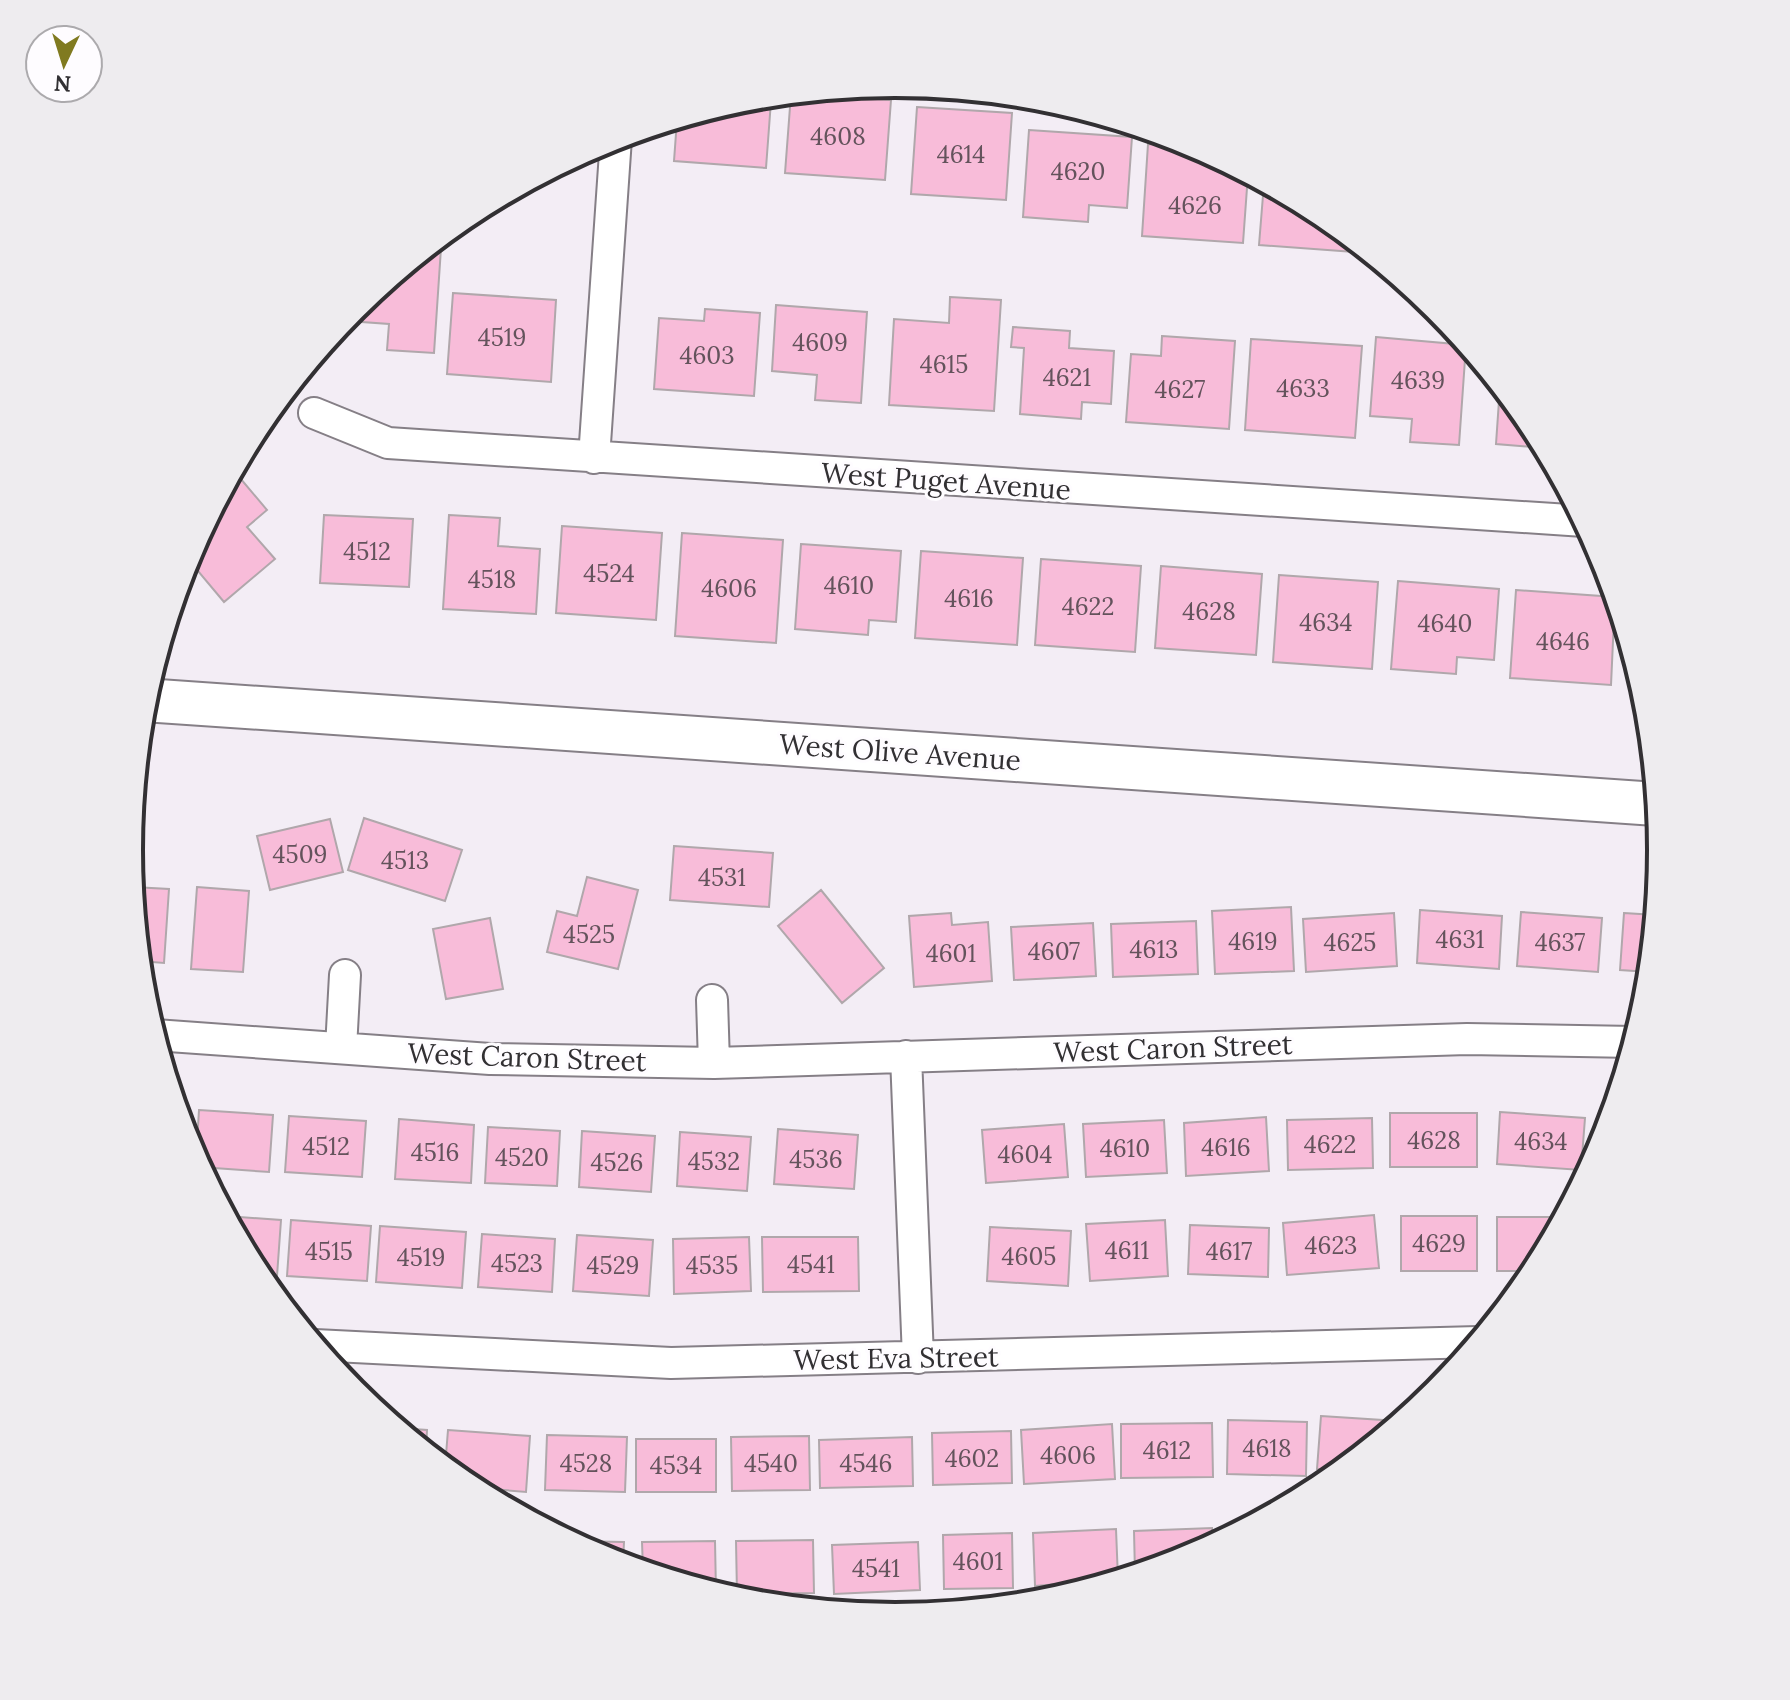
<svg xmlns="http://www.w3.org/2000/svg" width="1790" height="1700" font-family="Lora,serif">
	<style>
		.building { fill: #f8bcd9; stroke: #b0a7ab; stroke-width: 2 }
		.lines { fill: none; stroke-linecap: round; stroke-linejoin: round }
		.street-casing { stroke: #857f86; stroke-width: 34 }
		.secondary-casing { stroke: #857f86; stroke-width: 46 }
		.street { stroke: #fff; stroke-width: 30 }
		.secondary { stroke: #fff; stroke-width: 42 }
		.labels { text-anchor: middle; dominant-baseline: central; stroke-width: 6; stroke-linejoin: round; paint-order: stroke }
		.number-label { font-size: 24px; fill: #64535c }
		.street-label { font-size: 28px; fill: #323033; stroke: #fefcff }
		.rim { fill: none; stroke: #323033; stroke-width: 4 }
	</style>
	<rect width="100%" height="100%" fill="#f3edf5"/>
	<path class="building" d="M800 93 891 100 885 180 785 173 791 94Z
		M745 99 771 101 766 168 674 161 677 120Z
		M917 107 1012 113 1006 200 911 194Z
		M1029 130 1132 137 1127 208 1089 205 1088 222 1023 217Z
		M1148 144 1198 147 1248 174 1243 243 1142 236Z
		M1264 183 1321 213 1368 253 1259 245Z
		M428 247 441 248 434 353 387 350 389 324 348 321V315Z
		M453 293 556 300 551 382 447 374Z
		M950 297 1001 300 994 411 889 405 894 319 949 323Z
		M776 305 867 312 861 403 815 400 817 375 772 371Z
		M705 309 760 313 754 396 654 389 659 318 704 321Z
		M1013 327 1070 331 1069 348 1114 351 1111 404 1082 402 1081 419 1020 414 1024 348 1011 347Z
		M1162 336 1235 341 1229 429 1126 422 1131 354 1161 356Z
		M1376 337 1466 345 1459 445 1410 442 1412 419 1370 416Z
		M1251 339 1362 346 1355 438 1245 430Z
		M1500 386 1532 425 1544 448 1496 444Z
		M235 472 267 510 247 527 275 559 224 602 187 558Z
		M324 515 413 519 409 587 320 583Z
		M449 515 500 518 498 546 540 549 536 614 443 609Z
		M562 526 662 533 656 620 556 613Z
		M682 533 783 540 776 643 675 636Z
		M801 544 901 551 896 622 869 620 868 635 795 629Z
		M921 551 1023 558 1017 645 915 638Z
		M1041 559 1141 566 1135 652 1035 645Z
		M1161 566 1262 574 1256 655 1155 648Z
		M1279 575 1378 582 1372 669 1273 662Z
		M1398 581 1499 589 1494 660 1457 657 1456 674 1391 669Z
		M1516 590 1615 597 1611 685 1510 678Z
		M1632 653 1642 687H1630Z
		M364 818 462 850 445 901 348 870Z
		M330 819 343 872 270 890 257 836Z
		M674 846 773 853 769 907 670 900Z
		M587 877 638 890 618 969 547 952 557 911 577 916Z
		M133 887 169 889 164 963 140 961Z
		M197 887 249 891 243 972 191 969Z
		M821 890 884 968 842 1003 778 926Z
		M1291 907 1294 971 1215 974 1212 911Z
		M1420 910 1502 916 1499 969 1417 963Z
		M1521 912 1602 918 1598 972 1517 966Z
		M951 913 952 925 988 922 992 981 914 987 909 916Z
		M1394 913 1397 966 1306 972 1303 919Z
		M1624 913 1655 915 1649 972 1620 970Z
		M490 918 503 989 446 999 433 929Z
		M1196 921 1198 974 1113 977 1111 924Z
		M1093 923 1096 976 1014 980 1011 927Z
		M199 1110 273 1115 269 1172 200 1167 196 1159Z
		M1500 1112 1585 1118 1581 1170 1497 1164Z
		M1390 1113H1477V1167H1390Z
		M289 1116 366 1121 362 1177 285 1172Z
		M1266 1117 1269 1171 1186 1176 1184 1123Z
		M1372 1118 1373 1168 1288 1170 1287 1120Z
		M399 1119 474 1125 471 1183 395 1179Z
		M1164 1120 1167 1173 1086 1177 1083 1124Z
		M1064 1124 1068 1177 986 1183 982 1130Z
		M488 1127 560 1131 557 1186 485 1183Z
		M778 1129 858 1135 854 1189 774 1184Z
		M582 1131 655 1136 651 1192 579 1187Z
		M680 1132 751 1137 747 1191 677 1186Z
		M1374 1215 1379 1268 1287 1275 1283 1223Z
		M226 1216 281 1220 277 1276 258 1275Z
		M1401 1216H1477V1271H1401Z
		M1497 1217H1563L1534 1271H1497Z
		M291 1220 371 1226 367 1281 287 1276Z
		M1165 1220 1168 1276 1090 1281 1086 1224Z
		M1190 1225 1269 1228 1268 1277 1188 1274Z
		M380 1226 466 1232 462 1288 376 1282Z
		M990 1227 1071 1231 1068 1286 987 1281Z
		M482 1234 555 1239 552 1292 478 1287Z
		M577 1235 653 1240 649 1296 573 1291Z
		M749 1237 751 1291 674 1294 673 1239Z
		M762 1237H858L859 1291 763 1292Z
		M1321 1416 1398 1421V1424L1340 1471 1317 1469Z
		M1228 1420 1307 1422 1306 1476 1227 1474Z
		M1212 1423 1213 1477 1121 1478V1424Z
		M1112 1424 1115 1479 1024 1484 1021 1430Z
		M398 1428 427 1430 426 1451Z
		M448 1430 530 1436 526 1492 469 1487 445 1467Z
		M1011 1431 1012 1483 933 1485 932 1433Z
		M547 1435 627 1437 625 1492 545 1490Z
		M809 1436 810 1490 732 1491 731 1437Z
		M912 1437 913 1486 820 1488 819 1440Z
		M636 1439H716V1492H636Z
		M1212 1528V1545L1188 1558 1135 1574 1134 1531Z
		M1116 1529 1118 1579 1035 1586 1033 1533Z
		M1012 1533 1013 1588 944 1589 943 1535Z
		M813 1540 814 1593 737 1594 736 1541Z
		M570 1541 624 1542 623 1564 601 1558Z
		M715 1541 716 1592 643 1570 642 1542Z
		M918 1542 920 1590 834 1594 832 1545Z"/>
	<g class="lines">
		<defs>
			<path id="street" d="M314 413 388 443 1584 521
				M594 458 616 138
				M712 1000 714 1063
				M155 1035 490 1059 714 1063 1467 1039 1634 1042
				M341 1048 345 975
				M906 1056 918 1358
				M315 1345 671 1363 1478 1342"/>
			<path id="secondary" d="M144 700 1656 804"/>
		</defs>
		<use href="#street" class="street-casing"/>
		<use href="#secondary" class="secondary-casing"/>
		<use href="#street" class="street"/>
		<use href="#secondary" class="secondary"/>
	</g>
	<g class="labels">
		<g class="number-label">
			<text x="838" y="136">4608</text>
			<text x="961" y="154">4614</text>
			<text x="1078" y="171">4620</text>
			<text x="1195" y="205">4626</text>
			<text x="502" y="337">4519</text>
			<text x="820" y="342">4609</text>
			<text x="707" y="355">4603</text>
			<text x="944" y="364">4615</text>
			<text x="1067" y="377">4621</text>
			<text x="1418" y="380">4639</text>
			<text x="1303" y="388">4633</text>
			<text x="1180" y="389">4627</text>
			<text x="367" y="551">4512</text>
			<text x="609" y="573">4524</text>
			<text x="492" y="579">4518</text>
			<text x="849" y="585">4610</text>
			<text x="729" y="588">4606</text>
			<text x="969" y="598">4616</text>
			<text x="1088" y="606">4622</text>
			<text x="1209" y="611">4628</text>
			<text x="1326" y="622">4634</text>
			<text x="1445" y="623">4640</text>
			<text x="1563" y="641">4646</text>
			<text x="300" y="854">4509</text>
			<text x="405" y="860">4513</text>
			<text x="722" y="877">4531</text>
			<text x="589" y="934">4525</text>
			<text x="1460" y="939">4631</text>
			<text x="1253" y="941">4619</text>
			<text x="1350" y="942">4625</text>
			<text x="1560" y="942">4637</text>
			<text x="1154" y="949">4613</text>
			<text x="1054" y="951">4607</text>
			<text x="951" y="953">4601</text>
			<text x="1434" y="1140">4628</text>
			<text x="1541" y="1141">4634</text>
			<text x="1330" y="1144">4622</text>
			<text x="326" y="1146">4512</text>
			<text x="1226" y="1147">4616</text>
			<text x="1125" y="1148">4610</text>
			<text x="435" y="1152">4516</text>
			<text x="1025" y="1154">4604</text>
			<text x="522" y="1157">4520</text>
			<text x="816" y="1159">4536</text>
			<text x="714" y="1161">4532</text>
			<text x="617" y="1162">4526</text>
			<text x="1439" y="1243">4629</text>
			<text x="1331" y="1245">4623</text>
			<text x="1127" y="1250">4611</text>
			<text x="329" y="1251">4515</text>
			<text x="1229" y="1251">4617</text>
			<text x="1029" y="1256">4605</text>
			<text x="421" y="1257">4519</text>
			<text x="517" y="1263">4523</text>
			<text x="811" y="1264">4541</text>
			<text x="613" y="1265">4529</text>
			<text x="712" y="1265">4535</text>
			<text x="1267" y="1448">4618</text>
			<text x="1167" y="1450">4612</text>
			<text x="1068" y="1455">4606</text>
			<text x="972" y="1458">4602</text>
			<text x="586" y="1463">4528</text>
			<text x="771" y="1463">4540</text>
			<text x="866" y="1463">4546</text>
			<text x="676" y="1465">4534</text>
			<text x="978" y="1561">4601</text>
			<text x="876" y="1568">4541</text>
		</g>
		<g class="street-label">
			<text transform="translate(946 481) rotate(4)">West Puget Avenue</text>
			<text transform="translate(900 752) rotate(4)">West Olive Avenue</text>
			<text transform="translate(1173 1048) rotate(-2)">West Caron Street</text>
			<text transform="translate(527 1057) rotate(2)">West Caron Street</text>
			<text transform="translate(896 1358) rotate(-1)">West Eva Street</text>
		</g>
	</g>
	<path d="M0 0H1790V1700H0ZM143 850a752 752 0 1 1 1504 0a752 752 0 1 1-1504 0Z" fill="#eeecef" fill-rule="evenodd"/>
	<path class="rim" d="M143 850a752 752 0 1 1 1504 0a752 752 0 1 1-1504 0Z"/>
	<g transform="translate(64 64) rotate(184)"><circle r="38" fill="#fefcff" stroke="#acaaad" stroke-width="2"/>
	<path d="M0-6L14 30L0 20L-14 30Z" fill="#807a20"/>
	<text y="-12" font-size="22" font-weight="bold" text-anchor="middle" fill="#323033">N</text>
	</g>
</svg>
